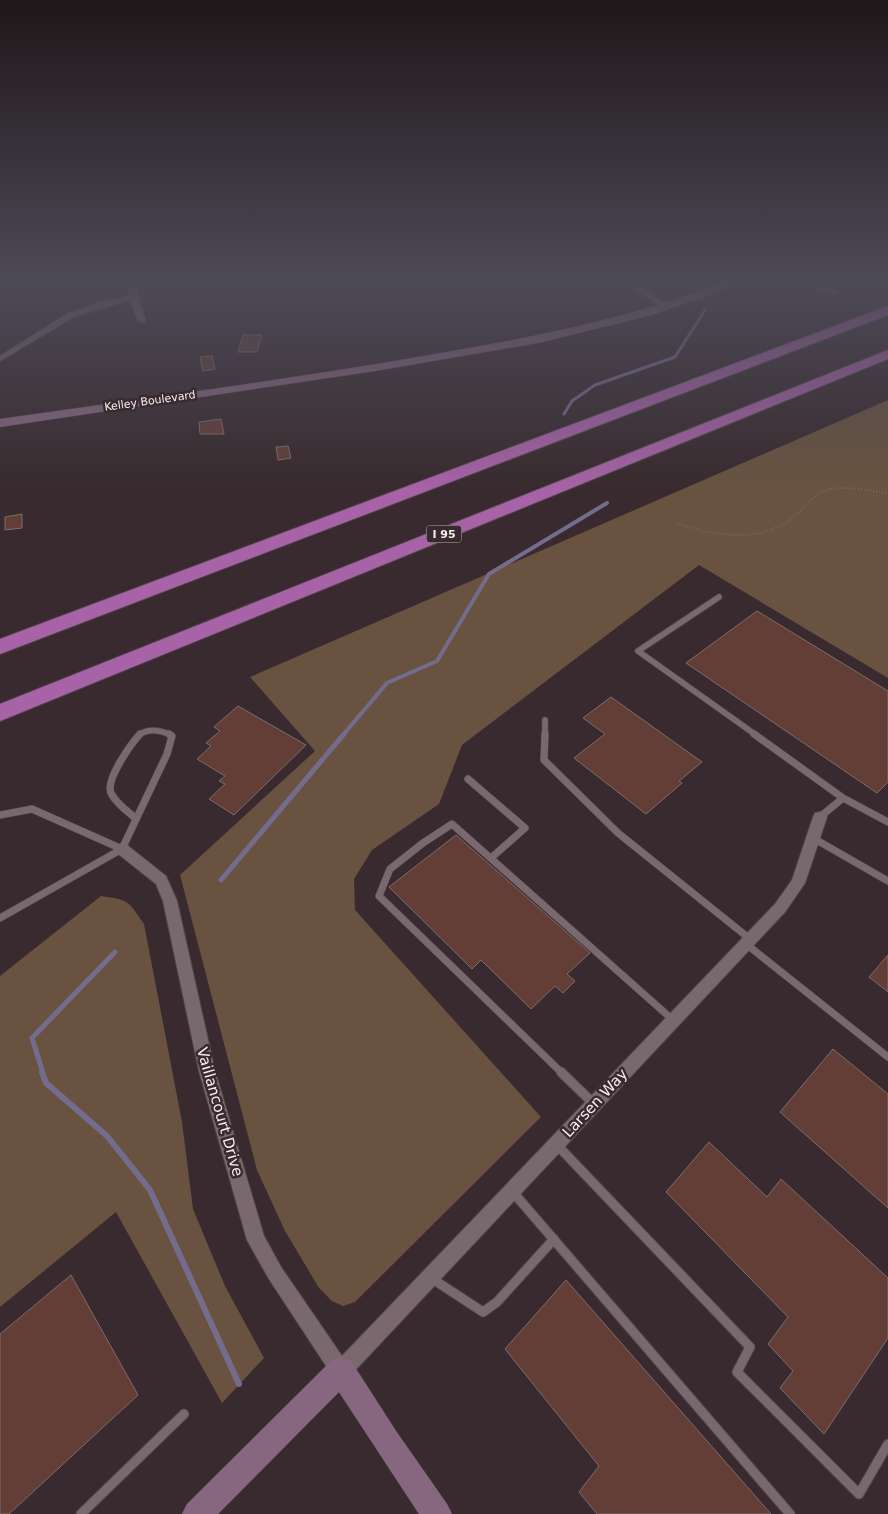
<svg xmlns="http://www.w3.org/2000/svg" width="888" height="1514" font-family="'DejaVu Sans',sans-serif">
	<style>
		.green { fill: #695340 }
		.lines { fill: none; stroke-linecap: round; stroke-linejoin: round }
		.stream-far3 { stroke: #736c8d; stroke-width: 3 }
		.stream-far2 { stroke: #736c8d; stroke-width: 4 }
		.stream-far1 { stroke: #736c8d; stroke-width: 5 }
		.stream { stroke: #736c8d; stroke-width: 6 }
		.building { fill: #623e37; stroke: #7e6d6a }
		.lane-far2-casing { stroke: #52464a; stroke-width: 7 }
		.lane-far1-casing { stroke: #52464a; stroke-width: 8 }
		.lane-casing { stroke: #52464a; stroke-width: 11 }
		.street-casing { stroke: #52464a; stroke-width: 2 }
		.secondary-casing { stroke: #52464a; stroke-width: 1 }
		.highway-casing { stroke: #52464a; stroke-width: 2 }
		.path { stroke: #867a7d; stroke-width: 2; stroke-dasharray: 0.5 2.5; stroke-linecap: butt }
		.lane-far2 { stroke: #79696e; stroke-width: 5.5 }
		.lane-far1 { stroke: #79696e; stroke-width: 7 }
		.lane { stroke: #79696e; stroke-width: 9 }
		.street { fill: #79696e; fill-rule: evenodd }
		.secondary { fill: #87677f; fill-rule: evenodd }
		.highway { fill: #a863a8; fill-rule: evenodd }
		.labels { text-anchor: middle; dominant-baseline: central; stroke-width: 5; stroke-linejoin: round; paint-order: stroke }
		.far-street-label { font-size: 11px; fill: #f5ecee; stroke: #382a2e }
		.shield { fill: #382a2e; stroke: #bcb2b4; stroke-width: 1 }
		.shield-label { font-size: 11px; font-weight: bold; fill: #f5ecee }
		.near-street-label { font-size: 15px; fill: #f5ecee; stroke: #382a2e }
	</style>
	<rect width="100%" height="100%" fill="#382a2e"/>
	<path class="green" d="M823 280H872L846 289Z
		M888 400V678L699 565 462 745 439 804 372 850 354 879 355 910 541 1117 355 1302 343 1306 332 1301 319 1288 285 1231 257 1170 180 875 315 751 250 677Z
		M101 896C130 900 128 901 144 924L182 1122 193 1209 225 1286 264 1358 222 1403 116 1212 0 1307V976Z"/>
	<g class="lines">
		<path class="stream-far3" d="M695 280 703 288
			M564 414 572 401 595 385 675 357 705 310"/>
		<path class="stream-far2" d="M343 735 387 683 437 661 489 574 607 503"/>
		<path class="stream-far1" d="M221 880 344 734
			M43 1073 32 1038 115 952"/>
		<path class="stream" d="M42 1072 46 1083 107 1136 150 1190 239 1384"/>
	</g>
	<path class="building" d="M243 335H262L257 352H238Z
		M212 356 215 369 203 371 200 357Z
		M221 419 224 434H200L199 422Z
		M288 446 291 458 278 460 276 447Z
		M22 514V528L5 530V517Z
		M757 611 888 691V782L877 793 686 663Z
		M611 697 702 762 679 781 682 783 646 814 574 758 605 734 583 718Z
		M238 706 306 745 234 815 209 799 225 784 219 781 225 776 197 759 211 746 206 743 220 731 214 727Z
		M456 835 590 953 567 974 575 981 563 993 555 986 531 1009 481 960 472 969 389 887Z
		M888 955V992L869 977Z
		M833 1049 888 1094V1208L780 1112Z
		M709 1142 767 1197 781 1179 888 1278V1338L824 1434 780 1388 793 1371 768 1344 788 1317 666 1192Z
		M71 1275 138 1395 9 1514H0V1334Z
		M566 1280 771 1514H597L579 1492 599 1466 505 1349Z"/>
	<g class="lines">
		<defs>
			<path id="lane-far2" d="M719 597 638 651 756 735
				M139 735C148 728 161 730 171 735
				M545 735V720"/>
			<path id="lane-far1" d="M545 734 544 760 618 833 750 939
				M754 734 843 798 820 817
				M468 779 525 828 491 858
				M843 798 888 822
				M0 815 32 809 122 849
				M136 819C128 811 116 804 111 793 105 780 131 744 140 734
				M813 838 888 881
				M0 918 122 849 167 754 172 736 169 734
				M746 944 888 1057
				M562 1073 379 896 390 869 423 843 452 824 673 1020"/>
			<path id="lane" d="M561 1072 593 1103
				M557 1145 750 1347 737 1372 859 1494 888 1444
				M512 1191 790 1514
				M431 1278 483 1312 497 1302 554 1239
				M81 1514 184 1414"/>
			<path id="street" d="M0 280H11L0 283Z
				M125 280H133L146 321 145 323 138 321 130 300 74 317 0 361V356L68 313 100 302 129 296Z
				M622 280H631L671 307 664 309Z
				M802 280H812L838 292 831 294Z
				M820 812 825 813 827 817 805 883 785 912 348 1378 341 1381 334 1378 269 1279 247 1240 199 1071 163 901 156 884 117 853 115 849 117 845 122 843 127 845 166 876 177 901 215 1071 264 1236 281 1267 342 1356 775 904 792 880 813 817 815 813Z"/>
			<path id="secondary" d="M729 280H743L705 297 648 316 538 343 375 371 0 427V419C139 399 279 381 418 357 524 339 629 320 729 280Z
				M341 1357 351 1361 396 1431 447 1504 452 1514H419L339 1392 218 1514H182L187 1504 331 1361Z"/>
			<path id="highway" d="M888 306V315L0 654V639Z
				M888 350V359L0 721V704Z"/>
		</defs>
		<use href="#lane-far2" class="lane-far2-casing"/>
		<use href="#lane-far1" class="lane-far1-casing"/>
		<use href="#lane" class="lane-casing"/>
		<use href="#street" class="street-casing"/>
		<use href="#secondary" class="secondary-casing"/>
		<use href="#highway" class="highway-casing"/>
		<path class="path" d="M676 523C715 536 759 544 794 517 805 508 812 494 827 490 846 485 868 491 888 493"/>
		<use href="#lane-far2" class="lane-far2"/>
		<use href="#lane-far1" class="lane-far1"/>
		<use href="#lane" class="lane"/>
		<use href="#street" class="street"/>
		<use href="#secondary" class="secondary"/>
		<use href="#highway" class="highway"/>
	</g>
	<linearGradient id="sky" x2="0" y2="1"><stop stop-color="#1f1719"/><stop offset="0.57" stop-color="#4d4a57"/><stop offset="1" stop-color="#4d4a57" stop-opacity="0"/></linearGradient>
	<rect width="888" height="492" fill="url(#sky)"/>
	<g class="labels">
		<g class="far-street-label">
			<text transform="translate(150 401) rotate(-8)">Kelley Boulevard</text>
		</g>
		<rect class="shield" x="426.5" y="525.5" width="35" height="17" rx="4"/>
		<g class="shield-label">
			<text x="444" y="534">I 95</text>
		</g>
		<g class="near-street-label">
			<text transform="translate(595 1103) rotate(-47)">Larsen Way</text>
			<text transform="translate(220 1112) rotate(74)">Vaillancourt Drive</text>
		</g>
	</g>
</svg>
